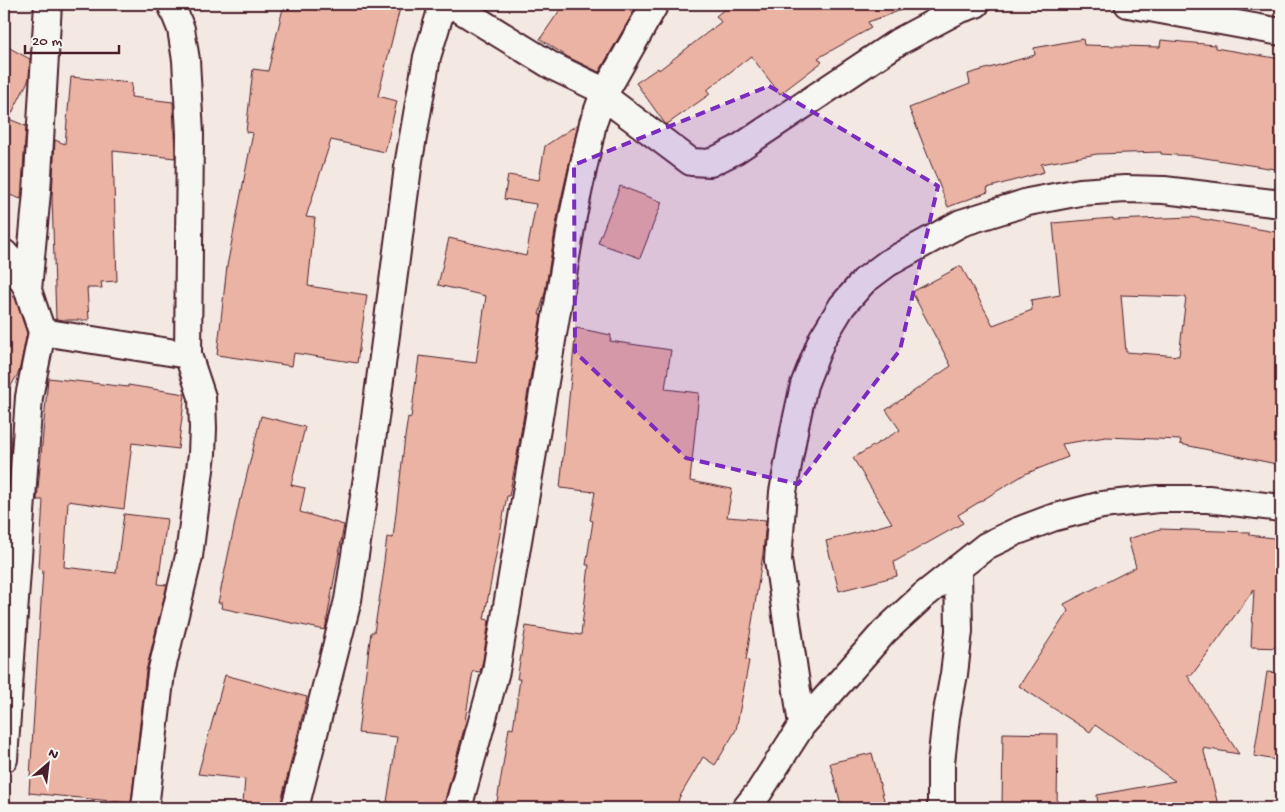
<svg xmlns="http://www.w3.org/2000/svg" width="1285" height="812" font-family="'Gochi Hand',sans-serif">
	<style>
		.building { fill: #ebb3a3; stroke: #4a1f2b; fill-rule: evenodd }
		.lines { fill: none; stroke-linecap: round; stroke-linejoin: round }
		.street-casing { stroke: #4a1f2b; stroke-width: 30 }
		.street { stroke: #f6f6f2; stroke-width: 26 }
		.marked { fill: #7b2cbf; fill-opacity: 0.2; stroke: #7b2cbf; stroke-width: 4; stroke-dasharray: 10 6; stroke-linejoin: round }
	</style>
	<rect width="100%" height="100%" fill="#f4e9e2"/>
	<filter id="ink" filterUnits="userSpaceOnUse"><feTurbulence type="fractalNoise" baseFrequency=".02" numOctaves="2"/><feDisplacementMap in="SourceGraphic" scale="10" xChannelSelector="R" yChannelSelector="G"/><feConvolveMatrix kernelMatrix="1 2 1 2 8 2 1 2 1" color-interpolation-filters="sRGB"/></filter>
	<g filter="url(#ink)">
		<path class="building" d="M284 4H401L378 96 397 101 385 152 331 140 306 217 315 218 308 286 367 295 357 363 294 353 292 366 217 355 227 266 253 133 246 132 253 69 268 71Z
			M564 4H638L599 72 568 57 540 39Z
			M731 4H909L910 7 868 22 871 28 818 58 822 62 780 94 751 56 707 90 710 94 666 125 636 83 658 68 659 70 721 22 716 16Z
			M1083 39 1084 45 1160 47 1161 40 1215 45V48L1281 59V170L1192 156 1161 154V152L1097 154 1041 164 1044 172 987 188 988 192 948 207 909 108 970 84 968 74 1035 55 1034 48Z
			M4 45 30 59 29 79 9 119 26 126 21 199 4 193Z
			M71 77 132 83 131 97 173 102 175 158 113 151 117 281 101 282 102 288H87L89 320H64L56 319 52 197 55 140 65 144Z
			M578 124 558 213 545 292 539 315H541L516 461 509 496H507L484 619 489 620 483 660 480 672 473 671 465 721H466L443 808H431L387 802 397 737 358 733 371 632H374L384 570 383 569 387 537 393 538 405 437 408 417 411 418 419 356 476 363 486 296 438 285 449 238 526 256 536 204 504 199 508 175 539 180 545 146Z
			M620 186 662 202 640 258 598 243Z
			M1191 217 1281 233V465L1180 444 1181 440 1106 437 1062 444 1068 457 1025 474 958 515 963 523 894 562 897 576 839 591 826 541 892 523 853 458 900 430 886 410 951 366 912 292 961 266 993 325 1032 310 1031 300 1060 295 1053 223 1113 218V220ZM1121 295 1186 297 1179 356 1126 352Z
			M4 287 15 298 27 333 19 372 4 398Z
			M576 328 611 335 610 341 671 350 665 389 699 393 690 481 732 489 727 517 766 520 763 554 746 660 749 661 736 730 715 765 703 757 679 798 677 808H496L509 728 513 729 520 679H517L526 626 581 635 589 565H586L593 521 590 520 595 492 560 488Z
			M48 378 128 387V385L185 394 178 449 132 443 124 509 68 501 64 567 116 573 124 514 167 519 158 584 167 585 146 671 131 803 29 793 43 570 39 569 43 500H37Z
			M261 416 305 427 291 485 305 488 300 512 344 525 325 630 221 608 222 603H218L240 499H241Z
			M1160 529 1249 532V535L1281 539V648L1251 647 1254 589 1192 675H1187L1239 754 1203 748 1219 808H1098L1097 795 1175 781 1095 725 1090 732 1019 686 1068 611 1064 604 1136 567 1128 539Z
			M1267 672 1281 673V761L1254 756Z
			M225 675 307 697 280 806 243 803 245 779 198 774Z
			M1003 733 1058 734 1057 808H1002Z
			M872 753 886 808H842L830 763Z"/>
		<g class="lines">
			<defs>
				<path id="street" d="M451 4 552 66 606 92
					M1128 4 1281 32
					M603 96 691 162 710 163 736 150 898 42 958 10 976 4
					M4 253 13 263 28 290 42 332 29 397 4 759
					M28 290 37 192 48 4
					M42 332 188 355
					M802 725 778 560 783 492 795 426 804 385 822 339 842 306 864 281 888 263 961 223 1028 202 1080 192 1125 189 1164 190 1281 204
					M145 808 161 673 189 556 202 454 203 428 202 397 188 355 190 134 186 60 181 29 171 4
					M295 808 348 600 368 471 409 160 427 57 443 4
					M458 808 496 671 573 216 593 123 603 96 655 4
					M746 808 759 792 802 725 884 632 923 596 986 546 1015 532 1052 518 1102 505 1158 499H1208L1281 508
					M941 808V763L946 717 954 674 959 631 958 568"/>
			</defs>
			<use href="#street" class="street-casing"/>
			<use href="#street" class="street"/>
		</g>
	</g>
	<path class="marked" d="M769 86 938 186 900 350 798 484 686 458 575 352 574 165Z"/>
	<rect width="1285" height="812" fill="none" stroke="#f6f6f2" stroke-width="20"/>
	<rect x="10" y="10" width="1265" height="792" fill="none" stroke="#4a1f2b" stroke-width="2" filter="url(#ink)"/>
	<g transform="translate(48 764) rotate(28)" stroke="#f6f6f2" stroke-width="4" paint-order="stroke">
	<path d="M0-4L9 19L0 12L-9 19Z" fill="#4a1f2b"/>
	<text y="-8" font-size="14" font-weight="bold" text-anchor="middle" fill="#4a1f2b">N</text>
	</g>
	<path d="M25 45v8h94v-8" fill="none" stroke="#4a1f2b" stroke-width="2.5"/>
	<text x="32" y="45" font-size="15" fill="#4a1f2b" stroke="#f6f6f2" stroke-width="4" paint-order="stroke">20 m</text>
</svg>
